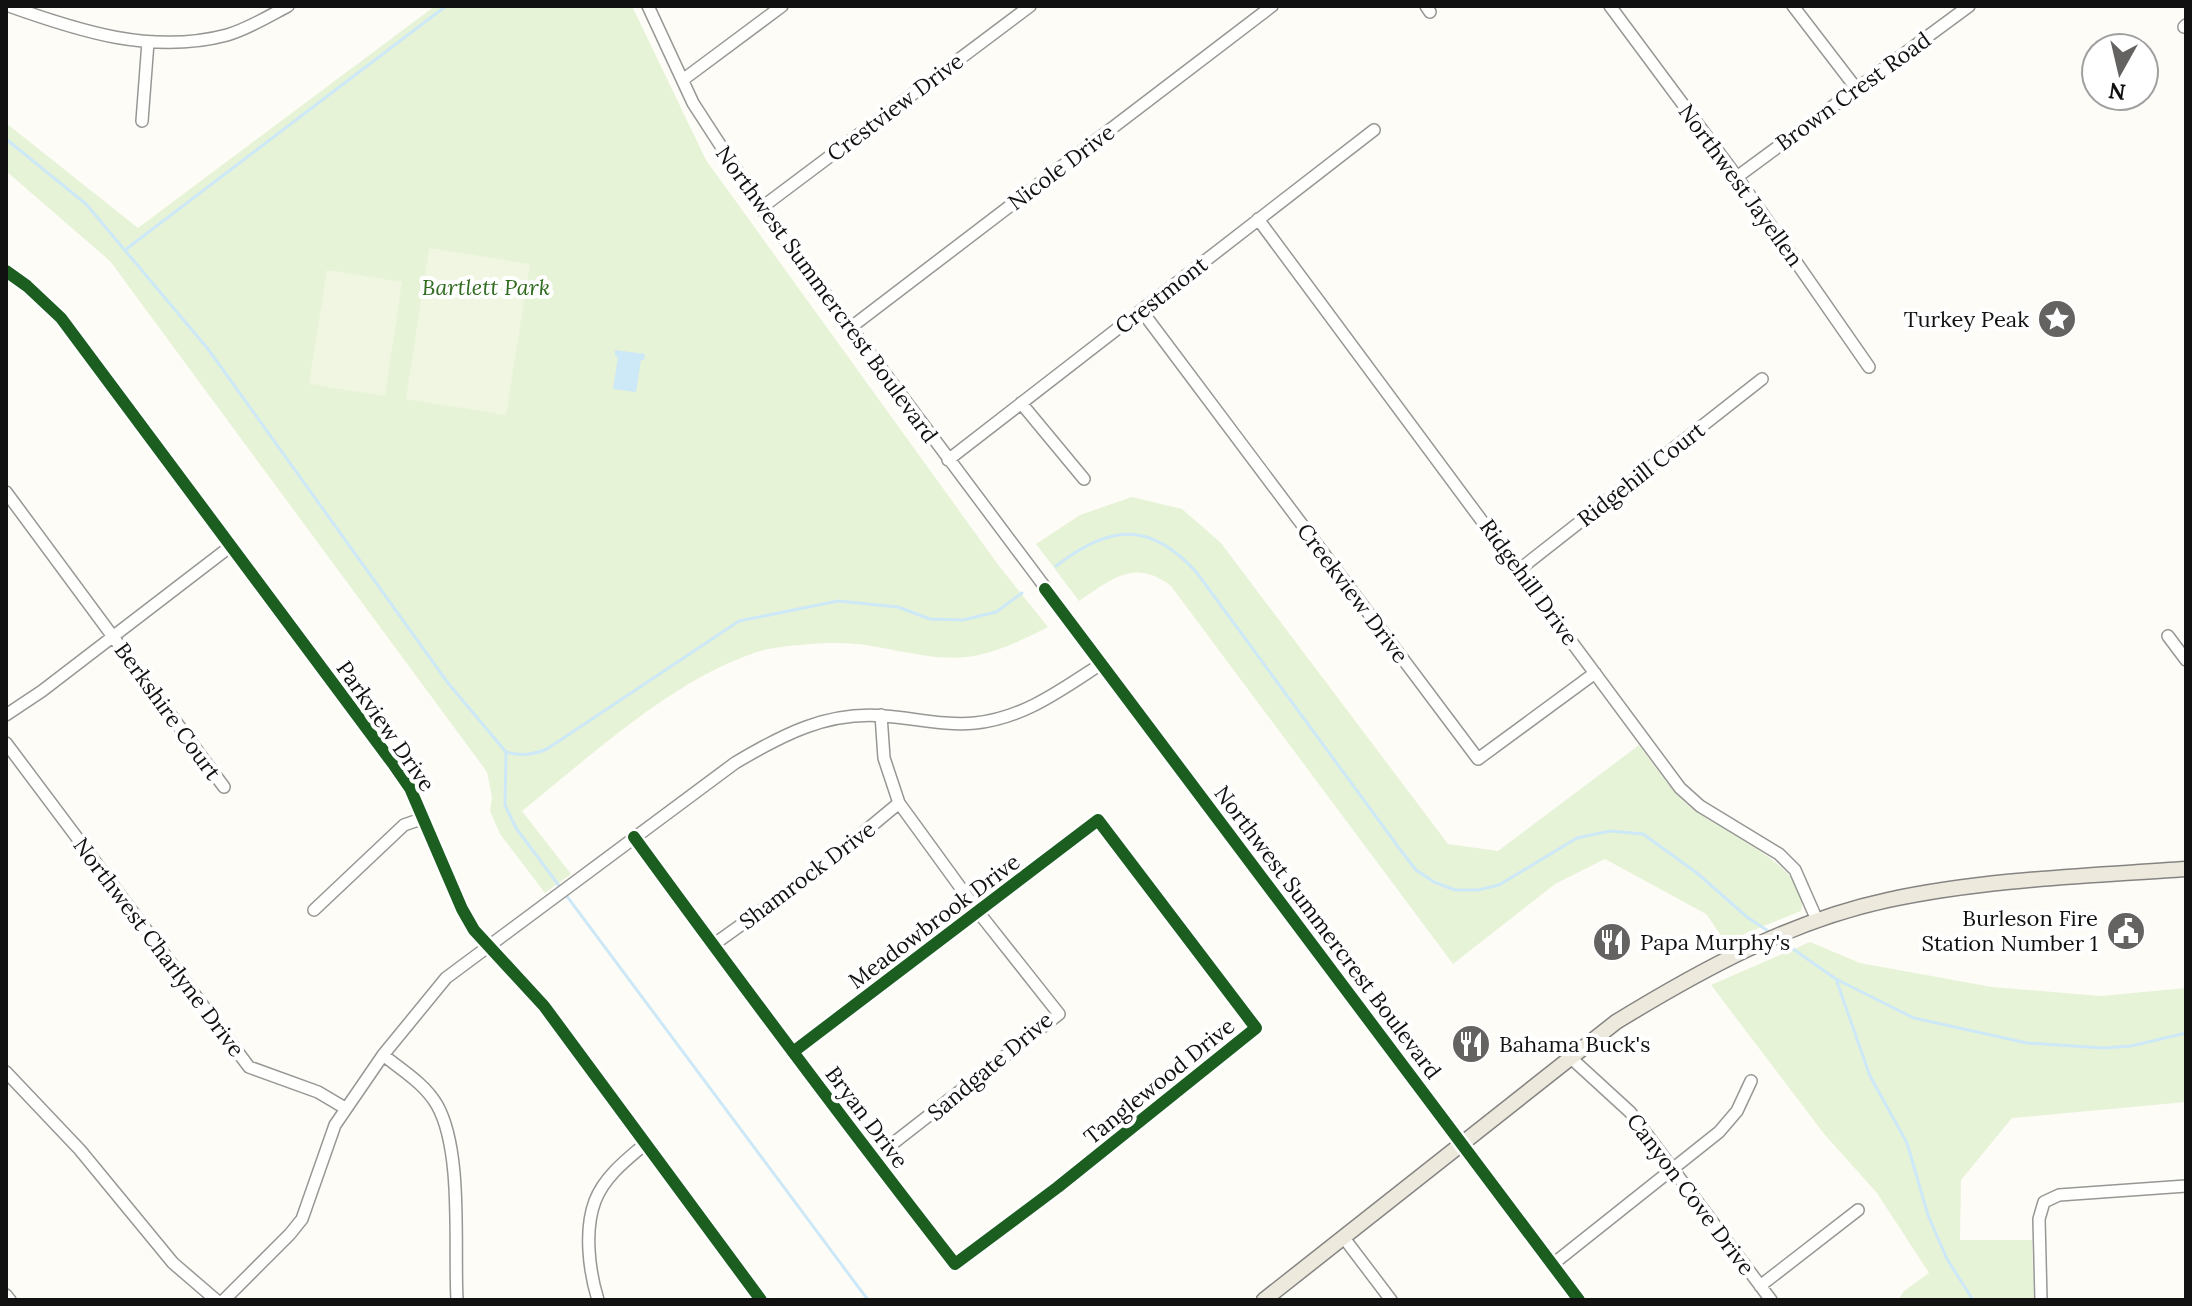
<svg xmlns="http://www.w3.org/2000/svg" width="2192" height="1306" font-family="Lora,serif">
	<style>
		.green { fill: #e7f3d7 }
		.pitch { fill: #f0f6e1 }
		.water { fill: #cde8f7 }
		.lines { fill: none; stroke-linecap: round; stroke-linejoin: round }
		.stream { stroke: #cde8f7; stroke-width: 3 }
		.minor-casing { stroke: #979795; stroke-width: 14 }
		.major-casing { stroke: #858482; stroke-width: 17 }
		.minor { stroke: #fffffe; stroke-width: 11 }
		.major { stroke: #ede9dc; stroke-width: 14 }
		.cycleway-casing { stroke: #fff; stroke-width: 17 }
		.cycleway { stroke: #1b5e20; stroke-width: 12 }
		.labels { text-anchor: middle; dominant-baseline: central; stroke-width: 8; stroke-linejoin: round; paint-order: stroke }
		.street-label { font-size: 22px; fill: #111; stroke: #fff }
		.park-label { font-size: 22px; font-style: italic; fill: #2f6b1f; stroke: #fff }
		.poi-label { font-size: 22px; fill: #111; stroke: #fff; text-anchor: end }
	</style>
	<rect width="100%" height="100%" fill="#fdfcf7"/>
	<path class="green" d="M435 6H632L706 160 999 566 1048 627C1024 639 1001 651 974 656 929 664 881 642 836 643 817 643 774 646 757 652 672 680 592 755 522 811L571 874 545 893 500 834 490 811 492 797 487 772 110 261 6 171V123L138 228Z
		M1132 497 1182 509 1221 543 1448 844 1498 851 1639 745C1655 766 1670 790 1690 807 1715 828 1815 869 1801 911L1732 939 1727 944 1706 914 1605 859 1555 884 1453 964 1171 586C1134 558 1112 579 1079 601L1036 544 1080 515Z
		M1810 942 1860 963 1992 987 2101 996 2186 988V1102L2012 1118 1961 1180 1960 1240H2032L2034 1300H1898L1904 1291 1929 1273 1877 1193 1825 1135 1711 985Z"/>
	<path class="pitch" d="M429 248 530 264 506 415 406 399Z
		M327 270 402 282 385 396 309 384Z"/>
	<path class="water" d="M615 350 645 354 644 360H641L636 392 613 389 618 357 615 356Z"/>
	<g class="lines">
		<path class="stream" d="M6 139 86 204 208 349 448 683 506 752C521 756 532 755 547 749L739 621 838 601 898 607 930 619 963 620 996 612 1022 593
			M125 250 446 6
			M1056 566C1109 525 1150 520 1197 573L1402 852 1416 870 1434 882 1455 890H1478L1499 885 1577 838 1610 831 1643 834 1697 873 1747 917 1771 933
			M506 752 505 805 516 828 868 1300
			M1780 940 1836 979 1914 1018 2027 1043 2104 1048 2131 1046 2186 1033
			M1837 982 1870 1076 1907 1143 1928 1215 1947 1259 1973 1300"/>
		<defs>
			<path id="minor" d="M9 6C79 31 152 55 227 35 248 29 269 16 288 6
				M648 6 693 103 761 208 1579 1300
				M1426 6 1430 12
				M1610 6 1737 177 1869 367
				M1793 6 1856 88
				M2184 27 2186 25
				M684 79 782 6
				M142 121 148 42
				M1737 177 1969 6
				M761 208 1030 6
				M1258 219 1680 788 1700 806 1779 854 1795 870 1817 920
				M6 271 27 286 61 318 394 765 410 788 462 909 474 930 544 1006 761 1300
				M1141 310 1478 759 1595 673
				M850 328 1272 6
				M1021 403 1084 479
				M948 460 1374 130
				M6 492 224 787
				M1520 569 1762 379
				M2168 636 2186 660
				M6 715 42 691 231 546
				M6 743 249 1067 318 1092 345 1108
				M634 837C739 981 846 1124 955 1264L1058 1187 1256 1028 1098 820 793 1052
				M314 910 404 825 424 818
				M713 945 822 867 899 803
				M383 1055C402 1070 425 1084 437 1105 463 1151 454 1246 457 1300
				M1571 1058 1630 1112 1771 1300
				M6 1072 80 1150 173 1263 216 1300
				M873 1159 1059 1014 979 913 899 803 884 758 881 715
				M1344 1238 1391 1300
				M1553 1264 1719 1132 1737 1111 1751 1081
				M1760 1286 1858 1210
				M6 1295 10 1300
				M224 1300 290 1234 302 1219 335 1125 383 1055 446 978 735 763C782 735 827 711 884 716 914 718 945 726 975 723 1024 718 1061 690 1101 664
				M598 1300C589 1271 584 1230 595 1201 604 1177 626 1160 645 1144
				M2041 1300 2039 1219 2044 1202 2059 1195 2186 1186"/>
			<path id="major" d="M1264 1300 1616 1022C1701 970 1790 921 1888 900 1986 879 2087 876 2186 869"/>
		</defs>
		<use href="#minor" class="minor-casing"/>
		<use href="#major" class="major-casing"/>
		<use href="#minor" class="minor"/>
		<use href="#major" class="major"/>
		<defs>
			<path id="cycleway" d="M6 271 27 286 61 318 394 765 410 788 462 909 474 930 544 1006 761 1300
				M1045 589 1579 1300
				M634 837C739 981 846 1124 955 1264L1058 1187 1256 1028 1098 820 793 1052"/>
		</defs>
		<use href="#cycleway" class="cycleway-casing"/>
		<use href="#cycleway" class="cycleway"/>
	</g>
	<defs>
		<symbol id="sight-disc" viewBox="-11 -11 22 22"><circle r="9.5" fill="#646362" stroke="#fff"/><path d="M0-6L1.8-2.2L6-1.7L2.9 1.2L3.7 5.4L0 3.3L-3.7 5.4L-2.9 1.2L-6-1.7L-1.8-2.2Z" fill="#fff"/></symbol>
		<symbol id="civic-disc" viewBox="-11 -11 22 22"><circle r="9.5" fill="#646362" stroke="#fff"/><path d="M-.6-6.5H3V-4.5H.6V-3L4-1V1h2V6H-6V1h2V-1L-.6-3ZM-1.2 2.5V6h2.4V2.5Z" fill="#fff"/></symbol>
		<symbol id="restaurant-disc" viewBox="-11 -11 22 22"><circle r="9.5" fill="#646362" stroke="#fff"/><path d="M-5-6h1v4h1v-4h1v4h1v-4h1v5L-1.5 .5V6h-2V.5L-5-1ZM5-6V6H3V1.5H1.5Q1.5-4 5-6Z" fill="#fff"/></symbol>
	</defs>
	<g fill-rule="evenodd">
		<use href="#sight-disc" x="2035" y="297" width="44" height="44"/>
		<use href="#civic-disc" x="2104" y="909" width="44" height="44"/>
		<use href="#restaurant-disc" x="1590" y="920" width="44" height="44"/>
		<use href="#restaurant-disc" x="1449" y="1022" width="44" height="44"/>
	</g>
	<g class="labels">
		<g class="street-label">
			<text transform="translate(1853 91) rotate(-36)">Brown Crest Road</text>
			<text transform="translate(895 107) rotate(-37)">Crestview Drive</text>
			<text transform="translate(1061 167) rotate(-37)">Nicole Drive</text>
			<text transform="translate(1741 185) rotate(54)">Northwest Jayellen</text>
			<text transform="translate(827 294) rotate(54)">Northwest Summercrest Boulevard</text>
			<text transform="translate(1161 295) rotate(-38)">Crestmont</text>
			<text transform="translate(1641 474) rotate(-38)">Ridgehill Court</text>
			<text transform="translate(1529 582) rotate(54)">Ridgehill Drive</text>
			<text transform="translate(1353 593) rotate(53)">Creekview Drive</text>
			<text transform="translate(168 711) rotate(54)">Berkshire Court</text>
			<text transform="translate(386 726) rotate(55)">Parkview Drive</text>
			<text transform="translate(807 875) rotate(-37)">Shamrock Drive</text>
			<text transform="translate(934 921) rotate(-37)">Meadowbrook Drive</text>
			<text transform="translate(1328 932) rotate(53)">Northwest Summercrest Boulevard</text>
			<text transform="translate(159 947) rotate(53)">Northwest Charlyne Drive</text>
			<text transform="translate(990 1066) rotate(-40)">Sandgate Drive</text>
			<text transform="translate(1159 1081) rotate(-39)">Tanglewood Drive</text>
			<text transform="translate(867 1117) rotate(53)">Bryan Drive</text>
			<text transform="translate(1691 1194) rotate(53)">Canyon Cove Drive</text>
		</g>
		<g class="park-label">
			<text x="486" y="287">Bartlett Park</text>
		</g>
		<g class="poi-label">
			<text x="2029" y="319">Turkey Peak</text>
			<text x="2098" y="918">Burleson Fire<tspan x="2098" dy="25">Station Number 1</tspan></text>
			<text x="1640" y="942" text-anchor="start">Papa Murphy's</text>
			<text x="1499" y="1044" text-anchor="start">Bahama Buck's</text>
		</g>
	</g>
	<rect width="2192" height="1306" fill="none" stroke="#111111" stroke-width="16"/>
	<g transform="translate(2120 72) rotate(188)"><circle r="38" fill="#ffffff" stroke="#a0a0a0" stroke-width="2"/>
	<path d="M0-6L14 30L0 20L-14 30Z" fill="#646362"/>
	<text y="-12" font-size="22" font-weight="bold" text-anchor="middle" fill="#111111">N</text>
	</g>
</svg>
